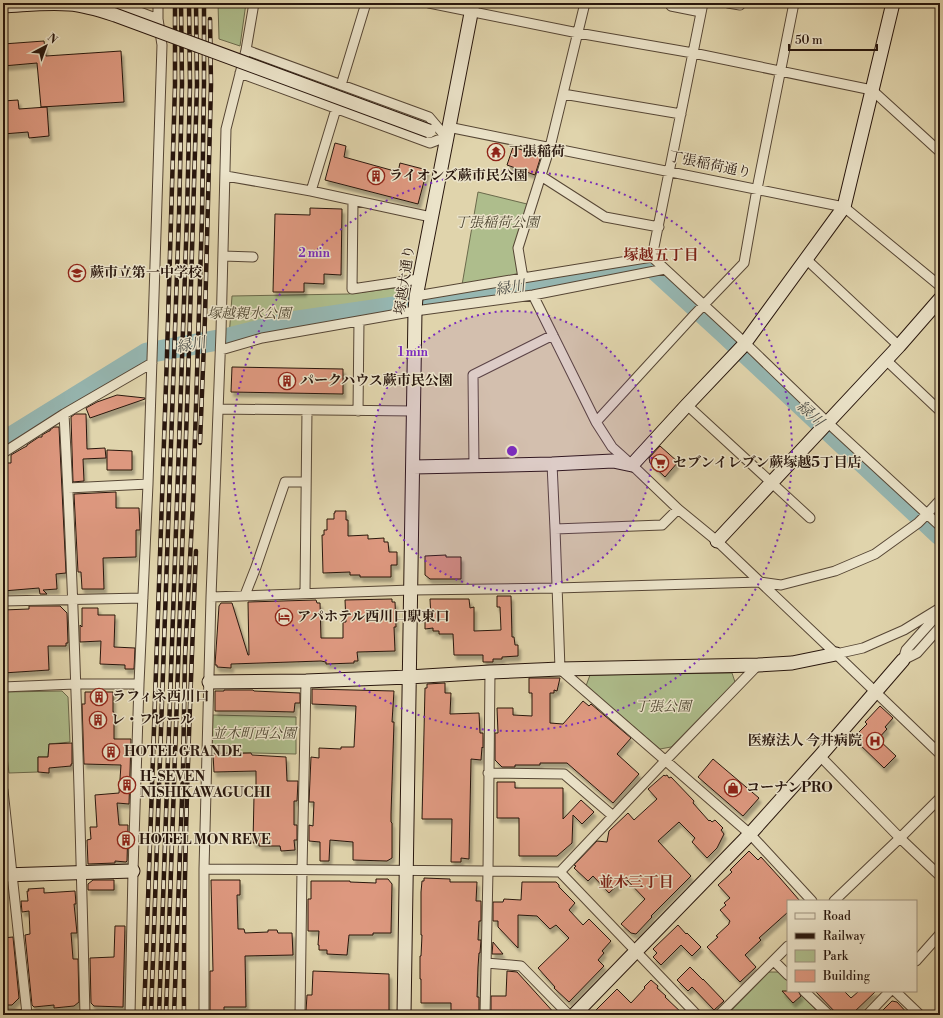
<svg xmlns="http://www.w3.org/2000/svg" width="943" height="1018" font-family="'Libre Bodoni','Noto Serif JP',serif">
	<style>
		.green { fill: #aebd8c; stroke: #6b6a4c }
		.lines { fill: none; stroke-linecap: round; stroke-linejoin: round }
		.river { stroke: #96b7b2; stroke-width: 21 }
		.building { fill: #dd987f; stroke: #28160d; filter: url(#shadow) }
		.street-casing { stroke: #564635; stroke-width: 11 }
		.secondary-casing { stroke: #28160d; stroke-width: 15 }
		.street { stroke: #ebe3c9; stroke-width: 9 }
		.secondary { stroke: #ebe3c9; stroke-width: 13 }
		.rail-casing { stroke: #28160d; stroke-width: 4.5 }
		.rail { stroke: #ebe3c9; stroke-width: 3; stroke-dasharray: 9; stroke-linecap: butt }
		.secondary-bridge-casing { stroke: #28160d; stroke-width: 15; stroke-linecap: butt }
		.secondary-bridge { stroke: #ebe3c9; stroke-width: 13 }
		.ring { fill: none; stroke: #7b2cbf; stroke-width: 2; stroke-dasharray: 2 4 }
		.labels { text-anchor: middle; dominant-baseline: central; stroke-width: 3; stroke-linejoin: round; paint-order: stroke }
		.poi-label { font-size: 14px; font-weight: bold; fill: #28160d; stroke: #ebe3c9; text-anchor: start }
		.street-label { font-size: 14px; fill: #28160d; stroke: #ebe3c9 }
		.park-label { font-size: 14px; font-style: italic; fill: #504833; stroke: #ebe3c9 }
		.neighbourhood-label { font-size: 15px; font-weight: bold; fill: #7a1f14; stroke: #ebe3c9 }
		.water-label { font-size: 15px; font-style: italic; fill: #4e4e47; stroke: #ebe3c9 }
		.centre { fill: #7b2cbf; stroke: #ebe3c9; stroke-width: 2 }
		.ring-label { font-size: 12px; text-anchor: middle; font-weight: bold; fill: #7b2cbf; stroke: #ebe3c9; stroke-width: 3; stroke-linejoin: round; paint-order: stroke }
	</style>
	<defs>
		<filter id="shadow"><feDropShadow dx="2.5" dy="4.5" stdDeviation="1" flood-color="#0004"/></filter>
	</defs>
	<rect width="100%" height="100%" fill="#e0d4ac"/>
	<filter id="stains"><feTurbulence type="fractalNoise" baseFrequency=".005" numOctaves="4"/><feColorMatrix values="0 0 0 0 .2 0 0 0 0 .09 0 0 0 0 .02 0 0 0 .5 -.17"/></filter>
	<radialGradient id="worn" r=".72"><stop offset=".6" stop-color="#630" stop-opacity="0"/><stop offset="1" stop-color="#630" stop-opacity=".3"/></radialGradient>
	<path class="green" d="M218 3H246L240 46 219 39Z
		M478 192 527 204 520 275 462 285Z
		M411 286 408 305 291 322 229 338 232 296 348 294Z
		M732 673 735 682 671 747 660 749 586 686 590 675Z
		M62 691 68 697 70 742 49 744 48 757H38V772L9 773 3 725V695L5 692Z
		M213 715 296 717V754L212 752Z
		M769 972H778L788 982V991H797L821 1015H727Z"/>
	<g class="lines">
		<path class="river" d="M3 442 147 353 229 338 291 322 401 306 513 287 651 266 723 332 940 535"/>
	</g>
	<path class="building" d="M44 41 46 56 121 51 124 102 41 107 37 63 3 66V44Z
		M18 100 19 109 47 107 49 136 29 138 28 132 3 134V111H4L3 101Z
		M335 143 346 146 344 157 398 172 400 163 427 170 418 204 325 180Z
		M513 147 541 156 535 175 507 165Z
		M310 208 342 209 341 275 324 274V284L304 283V292H273L275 214 310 215Z
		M232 367 343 369V394L231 392Z
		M117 395 145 398V399L90 418 86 408 97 402Z
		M75 414H86L87 449 105 448 106 458 83 459 84 481 73 482 71 417Z
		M54 427H59L66 573 56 574 57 589 43 590 47 594H40L39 588 3 591V463H11V455L23 448 27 446V445L39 437H42V435L49 431H50V430Z
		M660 446 678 462 665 477 650 463 649 458Z
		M107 450 132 451V470H107Z
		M116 492V508H139L140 530H136V557L103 558 104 589H82L81 572H78L74 494Z
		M335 511H346V520H348V536L368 535V539L384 538V542H388L389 552H397V565H391V577H360V575H350V572L323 573 322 535H324V530H327V519H334V513H335Z
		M446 555V557H461V579H430L425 575V556Z
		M497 596H511L512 637H514L515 645H518V656L502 657V659H493V662H483V655H454L453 634H439V631H433V628L425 629V619L431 618 430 599H469L470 608 474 607V631L501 630 500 607H497Z
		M392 599V602H395L396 627H394L395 651 357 652 358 661H354V663L326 664V662L321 661 231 664V668L217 667V665H215L219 606 221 603H232L248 655H249L248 602 316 600 317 603H320L321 638H343V622H346L345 600Z
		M29 606H60L67 613 68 643H66V646H48L49 670 3 673V610L29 609Z
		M82 608H98V615H115L114 647 135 648 134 669H125V665L100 664 101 641 80 642V625L82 627Z
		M529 678H560L557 691 554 690V693H550V723L563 724 583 701 589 706 591 704 631 738 617 754 639 774 613 803 567 763H540V765H515V767H502L495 760V733H498L497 708H513V715L532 716V693H529Z
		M445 683V693H451L450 714 479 713 480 733H483V748L482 747 481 760 471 759 469 859 461 858V862H451L452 819H422L425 688H427V684Z
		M312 689 394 691 392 722H394L391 814V822L392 823V858L387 861 353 860V842L330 840 329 861H320V842L309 841V825L313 826 314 802H309L311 757 319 758V748L341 749V747H354L356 706 312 704Z
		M224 690H253L254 691 300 693V703H295L294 712 254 711H215V691H224Z
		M85 692H113V712H114V739H131L129 804 117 803 119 825H128L127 861 126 862 115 861V863L88 864 87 840 91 839 90 827H97L95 795 119 793 121 765 84 764 82 704H85Z
		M880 706 893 718 885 727 887 729 878 739 896 756 884 768 853 738 867 724 865 722Z
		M72 743V764H71V766L49 768V773L38 772V757H48L49 744Z
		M251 753 252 755 286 757 287 781H298L297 801H294V825H297V840H294L295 850 281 851 280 846H259V843H253L254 796H256V771L214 772 213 754Z
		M713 759 759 798 743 816 698 777Z
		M664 775 665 776 667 775 669 778 671 777 694 801 693 803 709 821 710 820 712 822 715 820 723 828 721 830 724 834 717 848 707 858 692 842 695 838 679 822 658 841 691 876 651 916 652 917 636 934 631 933 621 924 645 899 625 878 609 893 593 876 588 881 574 868 576 866 574 865 597 841 607 842 609 831 628 813 634 820 657 799 648 789Z
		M497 782H515V788H563V819L581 800 594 812 582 824 573 815 572 843 557 856H519V818H497Z
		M749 851 758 860 761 857 780 878 800 901H788V912L759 938 761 940 745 955 756 967 740 982 707 947 718 937 716 936 729 924V923L730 921 720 910 726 905 724 903 730 898 718 885 732 872 730 870Z
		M424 878 450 879V882H477L476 901H481V921H479L478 940H481L480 953H479L478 967 477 997H479V1015H451V1003H421V979H420V956H421L422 935H421V892L422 881H424Z
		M376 879H388L392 884 391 933H373V935H349L347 955 327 954V950H319V945H318L319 931H308V899H311V881H350V882L376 883Z
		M93 880H114V890H88V884Z
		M211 880H240V895H237L238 929H244L245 933 268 932V930H277L278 933H292L293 955 245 956 246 1007H224V1015H210V971H213Z
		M522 882H556L559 885V887L575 903 569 910 583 925 589 919 611 941 602 951 604 953 598 960 604 966 569 1002 554 988 555 987 538 968 569 938 556 925 550 929 537 916 518 915V948L498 927V921H493V902H503L504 899 521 900Z
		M44 888V893L75 891 76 904H74L77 933H71L73 959H78L79 1002 74 1006 54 1008V1005L34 1007 32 1005 25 935 30 934 29 911 22 912 21 901H28L27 891H29L28 889Z
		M678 925 686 934 687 933 701 947 692 956 681 945 661 965 653 957 657 953 653 949Z
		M115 926H125L123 1007 94 1006 91 1003 90 958 114 957Z
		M13 937 19 998 12 1005H3V938Z
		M493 942 503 954H492Z
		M690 967 703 980V979L724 1001 714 1010 692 987 688 991 677 980Z
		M313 971 389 974V1015L359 1014V1015H308V1011H306L307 995H312Z
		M507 971 517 972 556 1015H491V996H506Z
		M651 980 658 986 657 988 666 996 665 997 684 1015H591L617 989 631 1003 645 988 644 987Z
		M782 991H798L801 996 793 1003Z
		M815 991H844L851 998 859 991H876L851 1015H838Z
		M892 1001 897 1002 909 1015H878Z"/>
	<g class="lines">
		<defs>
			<path id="street" d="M116 3 158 19
				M429 3 578 33 693 53 872 90 940 152
				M728 3 740 5
				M671 6 701 12
				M240 73 430 143 446 137 429 117 246 50
				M341 85 366 3
				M563 94 681 114
				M448 127 844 207 940 286
				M226 176 311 191 431 217
				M541 176 605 217 659 227
				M311 191 336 109
				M353 201 352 289 419 279
				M223 256 253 257
				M652 257 703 3
				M806 259 899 346
				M523 278 518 248 550 147 585 3
				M533 295 596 422 612 447 632 465 678 509 717 541 836 654 940 754
				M416 296 523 278 652 257 745 343 827 422 940 526
				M221 350 262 338 415 311 533 295 665 269
				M886 360 940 411
				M687 405 810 518
				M219 409 414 411
				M358 411 359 321
				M64 414C75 614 80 815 85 1015
				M596 422 695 314 744 263 757 189 794 3
				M3 453 64 414 152 363
				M552 464 555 529 560 669 750 834 812 901
				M474 466 473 375 553 335
				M68 488 148 484
				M555 529 662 525 678 509
				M305 593 307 410
				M245 595 256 567 285 482H306
				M211 597 411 590 557 588 760 582 781 585 835 571 875 554 918 523 927 514 940 500
				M3 601 143 598
				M836 654 863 648 904 630 940 608
				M903 660 906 650 940 612
				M903 660 917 653 940 627
				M3 687 75 684H139
				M820 756 900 838 940 876
				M488 773 564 774 613 816
				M3 790 27 1014
				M204 869 488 871 560 872 697 1015
				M560 872 666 760 758 665
				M834 901 900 838 940 798
				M774 961 788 975
				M916 961 940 934
				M486 963 521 966 569 1015
				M804 991 829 1015
				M895 991 920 1015
				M3 1014 40 1015
				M130 1015 133 871 139 684 148 484 162 45 158 19V3
				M204 1015V869L211 597 221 332 226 129 246 50 254 3
				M300 1015 302 870 306 681
				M485 1015 488 871 490 672
				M719 1015 788 946
				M867 1015 890 991"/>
			<path id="secondary" d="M413 467 552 464 613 461 632 465 687 405 742 347 844 207 893 3
				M717 541 899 346 940 299
				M209 682 306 681 409 677 490 672 560 669 758 665 792 663 836 654
				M3 875 133 871
				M404 1015 415 311 416 297 473 3
				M574 1015 750 834 820 756 903 660"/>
		</defs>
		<use href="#street" class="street-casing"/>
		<use href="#secondary" class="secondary-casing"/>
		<use href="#street" class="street"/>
		<use href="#secondary" class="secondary"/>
		<defs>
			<path id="rail" d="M200 443 205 317 211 85 210 19
				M144 1015 167 355 175 85V3
				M151 1015 179 216 182 84 181 3
				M159 1015 187 216 190 85 189 3
				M166 1015 189 350 197 85 196 3
				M174 1015 183 771 185 657 193 501 202 217 204 83V3
				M184 1015C183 860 190 705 196 551"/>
		</defs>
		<use href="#rail" class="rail-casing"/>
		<use href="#rail" class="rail"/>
		<defs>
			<path id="secondary-bridge" d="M3 6C25 5 47 2 69 4 85 5 100 10 115 15L429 131"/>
		</defs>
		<use href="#secondary-bridge" class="secondary-bridge-casing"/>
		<use href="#secondary-bridge" class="secondary-bridge"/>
	</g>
	<circle cx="512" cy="451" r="140" fill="#7b2cbf" fill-opacity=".12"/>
	<g class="ring">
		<circle cx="512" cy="451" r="140"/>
		<circle cx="512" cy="451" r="280"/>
	</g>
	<defs>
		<symbol id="temple-ring" viewBox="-11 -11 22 22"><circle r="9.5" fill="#ebe3c9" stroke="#8f2418" stroke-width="1.5"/><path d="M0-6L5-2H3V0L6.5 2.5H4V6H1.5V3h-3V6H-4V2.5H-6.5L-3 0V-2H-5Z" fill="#8f2418"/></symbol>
		<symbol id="building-ring" viewBox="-11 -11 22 22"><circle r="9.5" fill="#ebe3c9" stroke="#8f2418" stroke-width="1.5"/><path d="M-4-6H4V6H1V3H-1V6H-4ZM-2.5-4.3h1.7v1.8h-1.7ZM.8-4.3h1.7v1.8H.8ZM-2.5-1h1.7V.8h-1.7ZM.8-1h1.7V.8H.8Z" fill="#8f2418"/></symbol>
		<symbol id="school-ring" viewBox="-11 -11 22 22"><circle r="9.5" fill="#ebe3c9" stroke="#8f2418" stroke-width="1.5"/><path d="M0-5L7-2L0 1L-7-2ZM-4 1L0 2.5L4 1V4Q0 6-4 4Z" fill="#8f2418"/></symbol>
		<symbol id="supermarket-ring" viewBox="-11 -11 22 22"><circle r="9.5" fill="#ebe3c9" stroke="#8f2418" stroke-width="1.5"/><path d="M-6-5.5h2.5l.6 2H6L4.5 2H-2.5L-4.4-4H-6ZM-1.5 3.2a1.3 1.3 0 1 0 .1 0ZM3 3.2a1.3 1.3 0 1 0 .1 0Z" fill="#8f2418"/></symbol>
		<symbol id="hotel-ring" viewBox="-11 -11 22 22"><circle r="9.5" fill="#ebe3c9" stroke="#8f2418" stroke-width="1.5"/><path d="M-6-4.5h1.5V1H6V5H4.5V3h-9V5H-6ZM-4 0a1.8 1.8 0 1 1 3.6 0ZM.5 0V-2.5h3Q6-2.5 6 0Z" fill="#8f2418"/></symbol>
		<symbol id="hospital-ring" viewBox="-11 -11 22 22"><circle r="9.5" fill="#ebe3c9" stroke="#8f2418" stroke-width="1.5"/><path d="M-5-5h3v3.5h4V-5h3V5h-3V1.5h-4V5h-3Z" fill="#8f2418"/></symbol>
		<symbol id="shop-ring" viewBox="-11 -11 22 22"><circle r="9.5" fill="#ebe3c9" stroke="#8f2418" stroke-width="1.5"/><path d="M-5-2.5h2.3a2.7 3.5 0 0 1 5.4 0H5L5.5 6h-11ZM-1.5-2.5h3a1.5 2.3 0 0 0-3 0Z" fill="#8f2418"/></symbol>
	</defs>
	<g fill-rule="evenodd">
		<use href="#temple-ring" x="486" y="142" width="20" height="20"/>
		<use href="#building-ring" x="366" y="166" width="20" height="20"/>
		<use href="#school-ring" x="67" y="263" width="20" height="20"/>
		<use href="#building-ring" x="277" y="371" width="20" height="20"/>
		<use href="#supermarket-ring" x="650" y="453" width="20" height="20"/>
		<use href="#hotel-ring" x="274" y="607" width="20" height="20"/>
		<use href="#building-ring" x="89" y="687" width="20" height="20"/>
		<use href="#building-ring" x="88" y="710" width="20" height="20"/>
		<use href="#hospital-ring" x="865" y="731" width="20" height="20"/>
		<use href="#building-ring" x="101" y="742" width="20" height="20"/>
		<use href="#building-ring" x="117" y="775" width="20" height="20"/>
		<use href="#shop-ring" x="723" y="778" width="20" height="20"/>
		<use href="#building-ring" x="116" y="830" width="20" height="20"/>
	</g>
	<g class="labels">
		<g class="poi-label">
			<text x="509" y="152">丁張稲荷</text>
			<text x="389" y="176">ライオンズ蕨市民公園</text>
			<text x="90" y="273">蕨市立第一中学校</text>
			<text x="300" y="381">パークハウス蕨市民公園</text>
			<text x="673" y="463">セブンイレブン蕨塚越5丁目店</text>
			<text x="297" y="617">アパホテル西川口駅東口</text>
			<text x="112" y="697">ラフィネ西川口</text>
			<text x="111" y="720">レ・フレール</text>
			<text x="862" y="741" text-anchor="end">医療法人 今井病院</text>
			<text x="124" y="752">HOTEL GRANDE</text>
			<text x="140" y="777">H-SEVEN<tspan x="140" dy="16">NISHIKAWAGUCHI</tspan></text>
			<text x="746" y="788">コーナンPRO</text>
			<text x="139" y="840">HOTEL MON REVE</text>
		</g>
		<g class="street-label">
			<text transform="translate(710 165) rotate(12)">丁張稲荷通り</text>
			<text transform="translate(405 280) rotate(-82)">塚越大通り</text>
		</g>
		<g class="park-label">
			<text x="497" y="223">丁張稲荷公園</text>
			<text x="249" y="314">塚越親水公園</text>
			<text x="663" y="707">丁張公園</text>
			<text x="254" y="734">並木町西公園</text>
		</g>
		<g class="neighbourhood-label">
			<text x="661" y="255">塚越五丁目</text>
			<text x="636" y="882">並木三丁目</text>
		</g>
		<g class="water-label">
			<text transform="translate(510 288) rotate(-9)">緑川</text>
			<text transform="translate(191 345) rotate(-11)">緑川</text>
			<text transform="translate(810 414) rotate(43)">緑川</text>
		</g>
	</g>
	<circle cx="512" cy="451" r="6" class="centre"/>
	<g class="ring-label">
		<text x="314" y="257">2 min</text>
		<text x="413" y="356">1 min</text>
	</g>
	<rect width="943" height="1018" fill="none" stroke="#e0d4ac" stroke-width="16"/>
	<rect x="4" y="4" width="935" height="1010" fill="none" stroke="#28160d" stroke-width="2"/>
	<rect x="8" y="8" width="927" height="1002" fill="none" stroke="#28160d"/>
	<rect x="787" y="900" width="130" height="92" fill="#ebe3c9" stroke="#9d917e"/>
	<rect x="795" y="913" width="20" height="6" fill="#ebe3c9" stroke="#9d917e"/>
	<text x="823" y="920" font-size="12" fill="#28160d">Road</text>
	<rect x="795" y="933" width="20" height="6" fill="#28160d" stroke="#9d917e"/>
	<text x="823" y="940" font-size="12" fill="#28160d">Railway</text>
	<rect x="795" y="950" width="20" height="12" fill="#aebd8c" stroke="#9d917e"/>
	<text x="823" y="960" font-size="12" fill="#28160d">Park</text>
	<rect x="795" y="970" width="20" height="12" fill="#dd987f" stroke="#9d917e"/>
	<text x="823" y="980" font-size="12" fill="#28160d">Building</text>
	<g transform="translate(46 46) rotate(41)" stroke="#ebe3c9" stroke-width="3" paint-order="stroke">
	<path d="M0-3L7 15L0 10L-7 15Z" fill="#28160d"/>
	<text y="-6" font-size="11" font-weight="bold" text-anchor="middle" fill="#28160d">N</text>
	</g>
	<path d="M789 44v6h88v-6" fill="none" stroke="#28160d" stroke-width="2"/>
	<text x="795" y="44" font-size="12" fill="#28160d" stroke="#ebe3c9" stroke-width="3" paint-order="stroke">50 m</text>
	<rect width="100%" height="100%" filter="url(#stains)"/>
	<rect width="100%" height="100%" fill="url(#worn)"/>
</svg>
